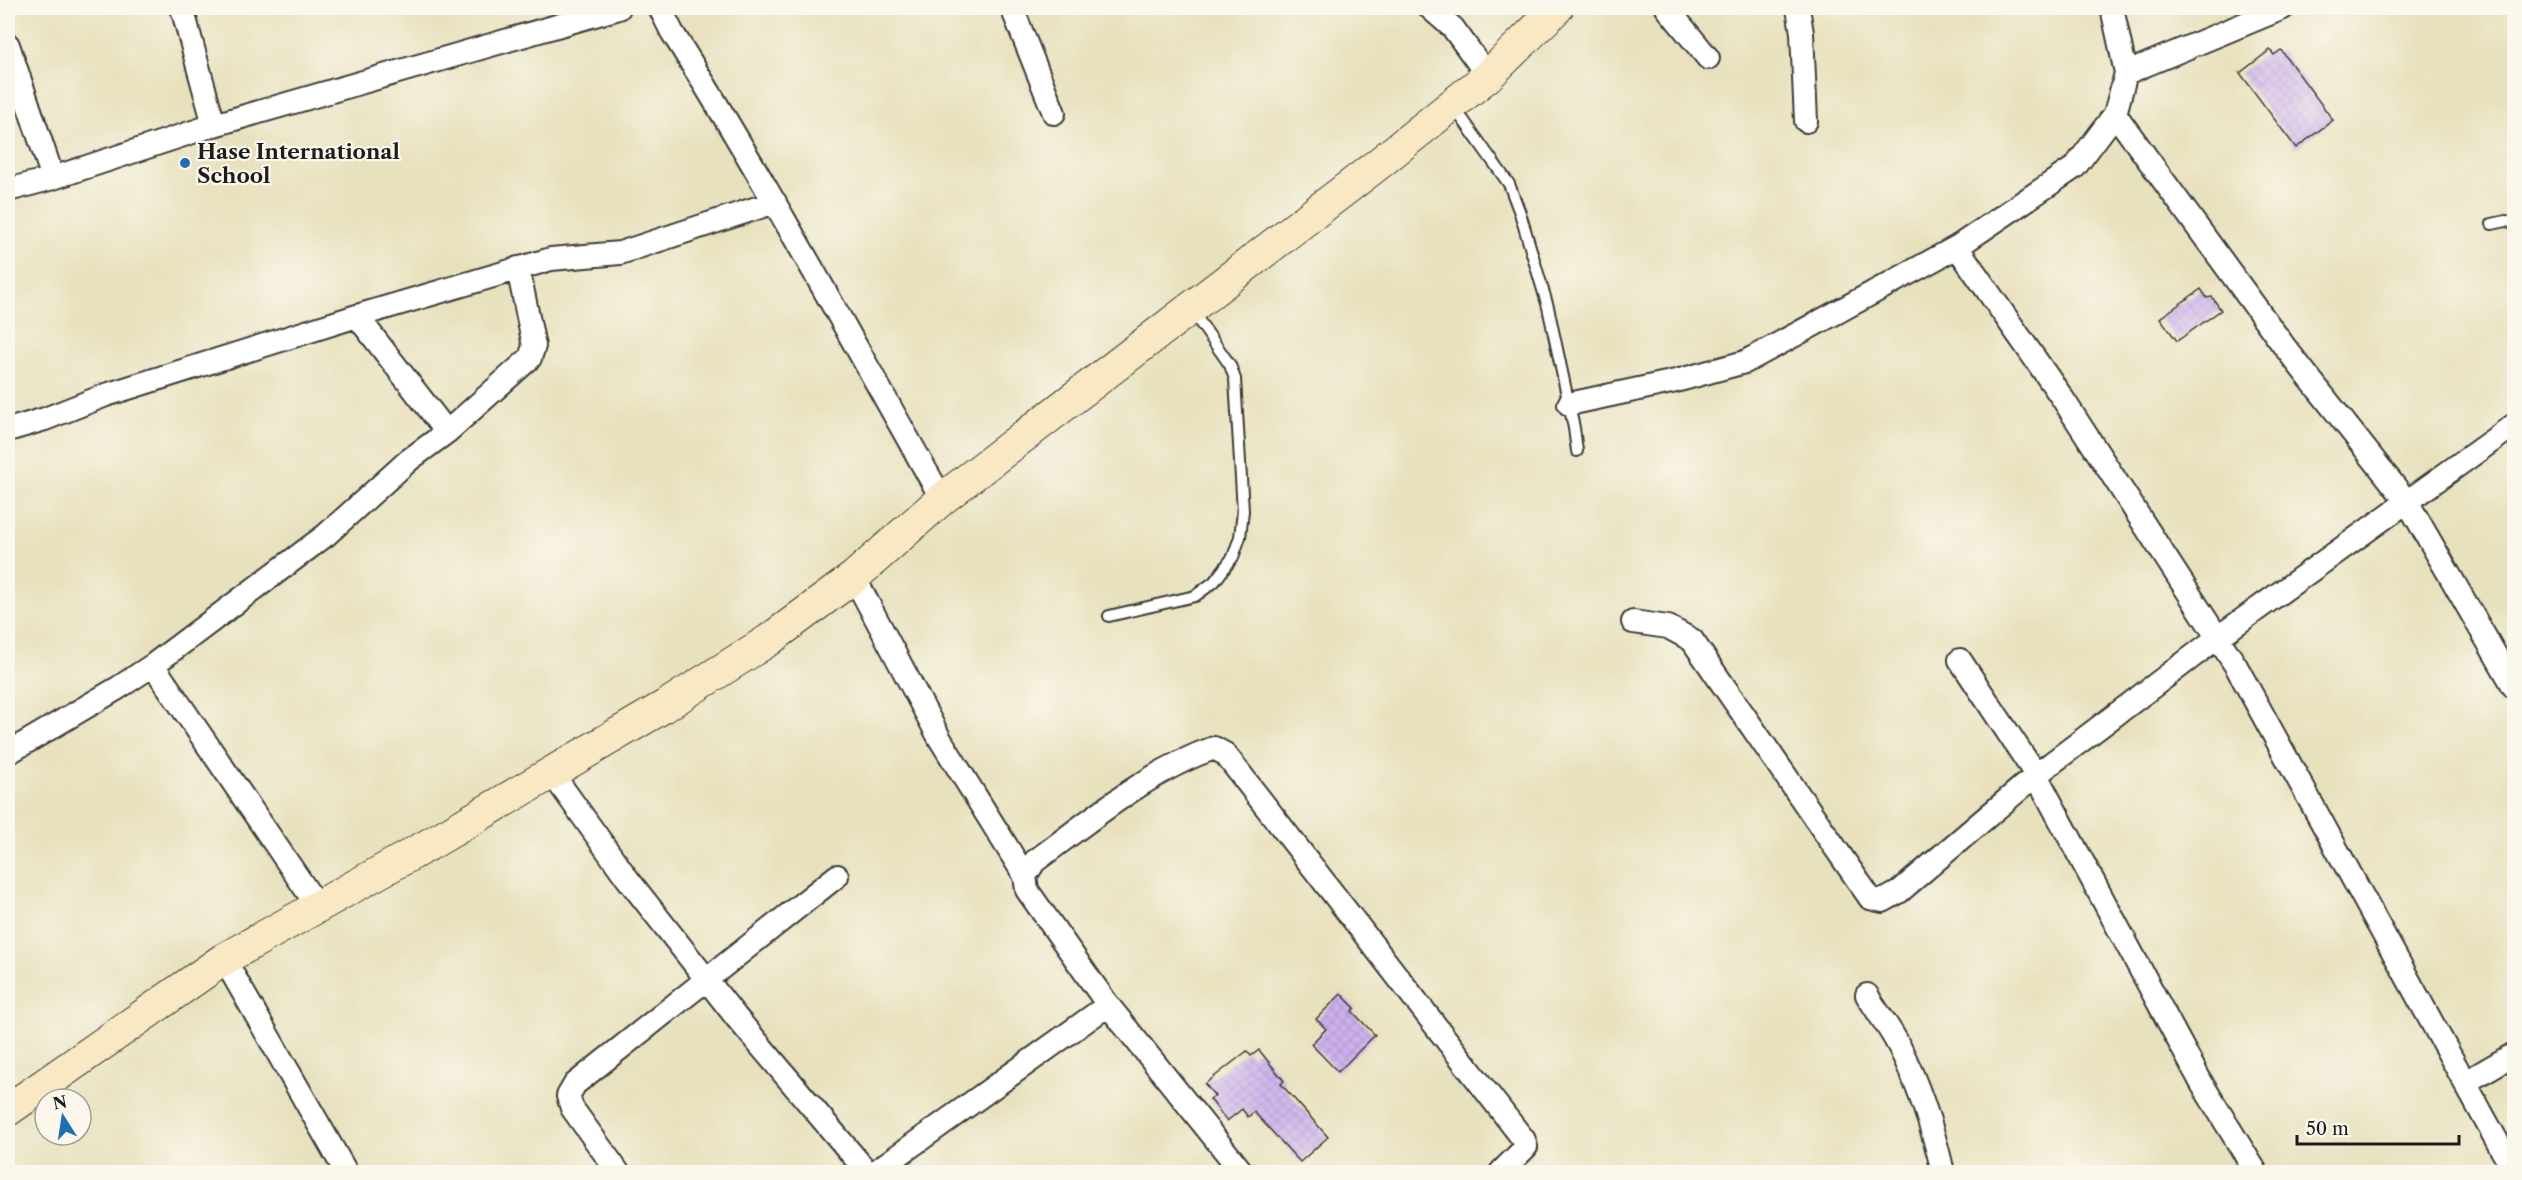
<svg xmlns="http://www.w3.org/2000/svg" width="2522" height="1180" font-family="'Libre Caslon Text',serif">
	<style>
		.building { fill: url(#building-cross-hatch) }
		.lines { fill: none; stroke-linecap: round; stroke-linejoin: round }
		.lane-casing { stroke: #3b3a34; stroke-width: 14 }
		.street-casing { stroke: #3b3a34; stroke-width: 26 }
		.secondary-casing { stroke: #3b3a34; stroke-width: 34 }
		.lane { stroke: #fff; stroke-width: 10 }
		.street { stroke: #fff; stroke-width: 22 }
		.secondary { stroke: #f8e8c3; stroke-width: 32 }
		.poi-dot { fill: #1f6fb2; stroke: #fbf7ec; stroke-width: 2 }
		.labels { text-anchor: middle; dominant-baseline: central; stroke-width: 4.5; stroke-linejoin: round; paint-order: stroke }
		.poi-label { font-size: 21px; font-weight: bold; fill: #1c1c1c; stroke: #fbf7ec; text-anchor: start }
	</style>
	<defs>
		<pattern id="building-cross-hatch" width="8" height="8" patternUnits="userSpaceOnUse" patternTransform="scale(1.5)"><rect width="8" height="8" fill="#cdb1ed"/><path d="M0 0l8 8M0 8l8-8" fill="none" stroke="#af98cb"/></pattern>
	</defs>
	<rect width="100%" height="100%" fill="#fbf7ec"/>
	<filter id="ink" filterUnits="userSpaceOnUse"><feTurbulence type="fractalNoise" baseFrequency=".0167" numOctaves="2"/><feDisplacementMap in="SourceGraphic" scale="12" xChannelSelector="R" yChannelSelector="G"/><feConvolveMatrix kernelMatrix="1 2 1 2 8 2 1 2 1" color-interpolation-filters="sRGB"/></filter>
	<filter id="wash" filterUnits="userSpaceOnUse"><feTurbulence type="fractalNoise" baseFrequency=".008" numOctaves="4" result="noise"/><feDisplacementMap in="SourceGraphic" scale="24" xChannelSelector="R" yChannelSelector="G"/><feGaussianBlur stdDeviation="1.35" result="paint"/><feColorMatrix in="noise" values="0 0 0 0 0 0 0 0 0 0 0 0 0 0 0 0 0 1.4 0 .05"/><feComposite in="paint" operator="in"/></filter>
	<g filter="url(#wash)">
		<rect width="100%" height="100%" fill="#e8e1be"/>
		<g id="blocks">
			<path class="building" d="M2270 50 2274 55 2281 50 2333 120 2296 148 2240 73Z
				M2201 289 2207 298 2212 297 2221 310 2177 341 2160 318Z
				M1341 994 1355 1008 1352 1011 1375 1035 1338 1072 1311 1044 1326 1029 1316 1019Z
				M1259 1050 1284 1081 1281 1084 1328 1137 1300 1162 1254 1112 1248 1117 1242 1109 1227 1121 1210 1099 1215 1096 1205 1084 1247 1051 1251 1056Z"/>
		</g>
	</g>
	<g filter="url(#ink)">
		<use href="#blocks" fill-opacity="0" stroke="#3b3a34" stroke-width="1.5"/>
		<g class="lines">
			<defs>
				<path id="lane" d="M1454 107 1509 184 1520 213 1548 307 1574 428 1577 451
					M2492 224 2506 221 2514 223
					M1109 616 1195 596 1214 582 1233 557 1240 537 1243 511 1235 379 1230 365 1192 311"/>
				<path id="street" d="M182 8 214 125
					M660 8 672 32C768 184 853 343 942 499
					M1012 8 1054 113
					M1430 8 1453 28 1488 76
					M1667 8 1708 58
					M1798 8 1802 33 1806 121
					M8 45 53 178
					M2126 73 2283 8
					M2115 114 2284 346 2408 503 2514 687
					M8 190 53 178 214 125 619 8
					M1957 247 2061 396 2236 666 2514 1172
					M357 316 447 432
					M1569 404 1676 381 1745 362 1957 247 2075 167 2115 114 2126 73 2112 8
					M8 430 45 419 106 395 357 316 551 259 620 253 775 202
					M854 577 940 739 1025 876
					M1633 622 1668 627 1692 640 1870 898 1883 901 1899 892 2036 775 2202 1084 2256 1172
					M1960 660 2036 775 2217 638 2514 425
					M153 665 318 907
					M8 753 118 688 153 665 326 535 409 460 447 432 530 358 534 346 518 268
					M551 772 627 878 736 1017 867 1172
					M224 959 346 1172
					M1867 995C1877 1012 1890 1028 1899 1046 1919 1086 1933 1129 1943 1172
					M2466 1082 2514 1054
					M618 1172 572 1108 568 1096 575 1084 837 876
					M875 1172 1108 1005
					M1242 1172 1108 1005 1027 890 1025 876 1035 861C1091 820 1148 771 1214 748L1225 754 1524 1140 1526 1147 1501 1172"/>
				<path id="secondary" d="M8 1110 224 959 437 840 665 706 769 640 854 577 942 499 1377 165 1488 76 1557 8"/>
			</defs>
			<use href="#lane" class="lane-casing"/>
			<use href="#street" class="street-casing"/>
			<use href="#secondary" class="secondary-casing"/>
			<use href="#lane" class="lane"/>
			<use href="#street" class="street"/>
			<use href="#secondary" class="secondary"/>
		</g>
	</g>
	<circle class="poi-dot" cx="185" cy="163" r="6"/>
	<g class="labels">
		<g class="poi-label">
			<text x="197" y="151">Hase International<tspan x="197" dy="24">School</tspan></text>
		</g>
	</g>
	<rect width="2522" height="1180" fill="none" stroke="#fbf7ec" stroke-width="30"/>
	<g transform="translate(63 1117) rotate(348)"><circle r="28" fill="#fbf7ec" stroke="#a29f99" stroke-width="1.5"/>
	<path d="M0-4.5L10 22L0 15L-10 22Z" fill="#1f6fb2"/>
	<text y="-9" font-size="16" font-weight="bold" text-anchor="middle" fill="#1c1c1c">N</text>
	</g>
	<path d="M2297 1135v9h162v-9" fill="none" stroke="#1c1c1c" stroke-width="3"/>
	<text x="2306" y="1135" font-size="18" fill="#1c1c1c" stroke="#fbf7ec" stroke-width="4.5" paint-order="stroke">50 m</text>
</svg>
